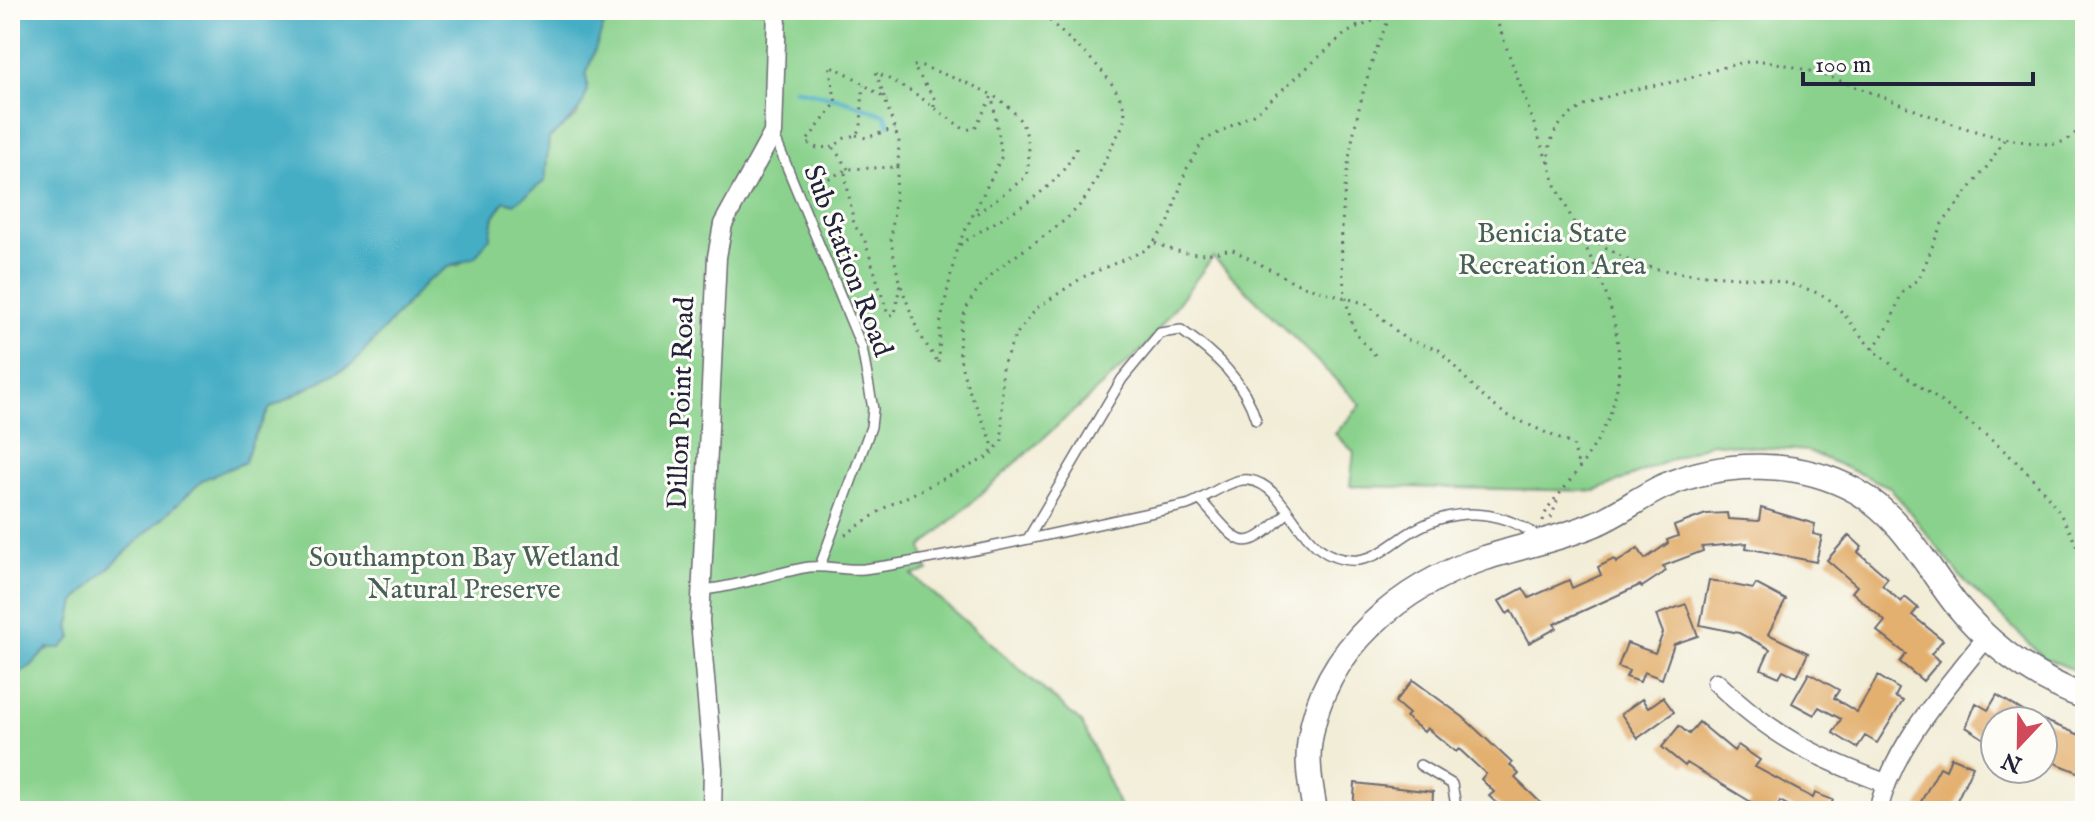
<svg xmlns="http://www.w3.org/2000/svg" width="2095" height="821" font-family="'IM FELL English',serif">
	<style>
		.green { fill: #89d18c; stroke: #567a64; stroke-width: 2 }
		.water { fill: #45adc4; stroke: #346880; stroke-width: 2 }
		.lines { fill: none; stroke-linecap: round; stroke-linejoin: round }
		.stream { stroke: #45adc4; stroke-width: 5 }
		.building { fill: #e3b06f }
		.lane-casing { stroke: #6b6972; stroke-width: 12 }
		.street-casing { stroke: #6b6972; stroke-width: 21 }
		.secondary-casing { stroke: #6b6972; stroke-width: 27 }
		.path { stroke: #6b6972; stroke-width: 3; stroke-dasharray: 2 6; stroke-linecap: butt }
		.lane { stroke: #fff; stroke-width: 9 }
		.street { stroke: #fff; stroke-width: 18 }
		.secondary { stroke: #fff; stroke-width: 24 }
		.labels { text-anchor: middle; dominant-baseline: central; stroke-width: 6; stroke-linejoin: round; paint-order: stroke }
		.park-label { font-size: 28px; fill: #465f57; stroke: #fdfcf7 }
		.street-label { font-size: 28px; fill: #22223b; stroke: #fdfcf7 }
	</style>
	<rect width="100%" height="100%" fill="#fdfcf7"/>
	<filter id="ink" filterUnits="userSpaceOnUse"><feTurbulence type="fractalNoise" baseFrequency=".0125" numOctaves="2"/><feDisplacementMap in="SourceGraphic" scale="16" xChannelSelector="R" yChannelSelector="G"/><feConvolveMatrix kernelMatrix="1 2 1 2 8 2 1 2 1" color-interpolation-filters="sRGB"/></filter>
	<filter id="wash" filterUnits="userSpaceOnUse"><feTurbulence type="fractalNoise" baseFrequency=".006" numOctaves="4" result="noise"/><feDisplacementMap in="SourceGraphic" scale="32" xChannelSelector="R" yChannelSelector="G"/><feGaussianBlur stdDeviation="1.8" result="paint"/><feColorMatrix in="noise" values="0 0 0 0 0 0 0 0 0 0 0 0 0 0 0 0 0 1.4 0 .05"/><feComposite in="paint" operator="in"/></filter>
	<g filter="url(#wash)">
		<rect width="100%" height="100%" fill="#f2edd7"/>
		<path class="green" d="M609 10H2085V674L2044 658 1960 576 1890 487 1808 451 1711 443 1596 491 1350 486 1354 452 1335 434 1361 405 1213 257 1145 347 922 547 928 571 912 575 1082 723 1122 811H10V678L53 646 72 638 69 626 75 602 97 579 204 479 245 462 251 443 270 408 353 364 426 282 448 267 459 265 490 237 494 216 505 201 545 181 549 138 577 116 586 75Z"/>
		<path class="water" d="M10 10H609L586 75C593 104 569 122 549 138L545 181 514 204 505 201 494 216 490 237 475 257 448 267 426 282 353 364 270 408 251 443 245 462 204 479 97 579 75 602 69 628 72 638 61 648H48L31 666 10 678Z"/>
		<g class="lines">
			<path class="stream" d="M794 89 838 98 885 115 889 124"/>
		</g>
		<g id="blocks">
			<path class="building" d="M1761 508 1815 524 1813 534 1822 536 1816 562 1746 548 1747 543 1702 547 1703 551 1663 566 1666 571 1642 587 1640 585 1554 624 1557 628 1529 643 1511 611 1507 614 1499 601 1523 588 1529 598 1569 580 1572 588 1601 575 1598 567 1614 559 1616 563 1638 548 1645 559 1668 543 1667 540 1678 536 1674 526 1706 514 1727 513 1728 519 1759 521Z
				M1849 535 1862 547 1858 552 1888 578 1882 585 1901 602 1905 597 1918 608 1912 615 1943 640 1931 654 1940 661 1923 681 1900 662 1906 654 1877 631 1885 621 1852 592 1857 586 1827 560Z
				M1709 580 1753 589 1756 584 1786 600 1768 634 1808 653 1797 677 1783 670 1779 677 1761 669 1770 649 1739 633 1700 625Z
				M1686 604 1698 636 1674 644 1662 679 1644 672 1640 682 1626 677 1629 671 1618 667 1627 643 1655 653 1663 633 1656 615Z
				M1809 673 1839 690 1834 698 1857 712 1878 676 1899 689 1895 697 1903 701 1877 743 1865 736 1857 748 1833 733 1841 719 1819 707 1814 715 1792 703Z
				M1413 680 1463 717 1512 763 1510 765 1519 774 1515 778 1542 804 1535 811H1505L1489 796 1494 792 1481 779 1486 774 1459 749 1456 752 1427 728 1424 732 1406 717 1409 714 1395 702Z
				M1997 695 2039 721H1995V733L1989 742 1966 727 1976 703 1988 710Z
				M1663 697 1674 712 1638 738 1621 714 1642 699 1648 708Z
				M2043 720 2085 737V775L2043 758Z
				M1699 722 1734 751 1738 745 1760 760 1755 767 1813 798 1815 793 1833 800 1830 807 1837 811H1799L1780 801 1775 811H1746L1751 802 1687 763 1685 766 1662 747 1679 726 1689 734Z
				M1951 757 1973 766 1952 811 1918 807 1940 767 1946 770Z
				M1355 783 1433 792 1432 811H1353Z"/>
		</g>
	</g>
	<g filter="url(#ink)">
		<use href="#blocks" fill-opacity="0" stroke="#6b6972" stroke-width="2"/>
		<g class="lines">
			<defs>
				<path id="lane" d="M773 133 862 348 873 409 871 427 820 566
					M1201 501C1242 545 1240 558 1288 512
					M1029 537 1122 379 1160 333 1181 330C1215 354 1244 380 1256 420
					M702 590C739 587 772 573 809 567 827 565 846 571 864 569 972 554 1080 527 1187 505 1206 499 1229 478 1249 480 1292 486 1298 564 1358 560 1377 558 1391 545 1406 535 1451 506 1499 507 1541 539
					M1420 765 1452 784 1457 811"/>
				<path id="street" d="M1716 682C1772 736 1813 756 1885 783
					M712 811 713 769 700 621 717 257 723 224 773 133 777 10
					M1878 811C1894 744 1944 691 1986 638"/>
				<path id="secondary" d="M1315 811C1311 788 1306 762 1310 739 1324 648 1402 585 1485 558 1521 546 1560 539 1595 524 1619 514 1640 497 1664 486 1723 460 1798 459 1856 491 1901 516 1925 564 1955 603 1990 646 2033 678 2085 697"/>
			</defs>
			<use href="#lane" class="lane-casing"/>
			<use href="#street" class="street-casing"/>
			<use href="#secondary" class="secondary-casing"/>
			<path class="path" d="M1493 10 1548 163
				M1357 27 1360 10
				M934 107V98L913 66 920 65C976 88 1044 100 1026 177L972 217
				M856 135 866 138 895 128
				M833 147 817 148 806 142 836 103 829 65 850 75 887 100
				M898 167 891 242 899 281
				M848 169 833 147 845 138 856 135 861 126 863 85
				M845 173 854 225 864 238 888 315 895 314 900 283 918 332 939 364 940 325 957 247 1002 156 992 96
				M807 189 848 169 898 167 899 142 876 72 913 92 965 130 975 128 992 96
				M1579 229C1601 245 1623 260 1649 267 1705 281 1768 270 1822 295 1840 303 1859 338 1876 352 1954 418 2056 464 2085 571
				M1155 243C1182 255 1202 257 1231 249L1300 285 1367 304 1405 339 1439 350 1483 397 1505 414 1573 445 1579 468
				M960 245C1003 213 1055 198 1078 145
				M1873 349 1890 324 1901 294 1920 277 1941 225 1990 163 2005 138
				M1375 355C1369 348 1359 340 1355 331 1323 253 1354 89 1391 15
				M991 452 992 442C978 405 955 375 960 333 967 269 1039 250 1077 208 1094 191 1102 166 1112 145 1119 132 1129 120 1123 105 1106 63 1068 43 1040 10
				M1551 518 1558 499
				M1543 521C1547 503 1559 497 1569 482 1592 451 1614 420 1618 380 1624 319 1596 268 1570 215 1561 195 1548 174 1549 152 1553 96 1643 89 1683 80 1709 73 1744 57 1771 62 1869 79 1954 142 2054 144L2066 141 2085 125
				M845 535 886 507 990 456 1002 440V367L1015 336 1037 308 1083 277 1148 249 1168 224 1186 170 1203 141 1257 112 1346 33 1398 10"/>
			<use href="#lane" class="lane"/>
			<use href="#street" class="street"/>
			<use href="#secondary" class="secondary"/>
		</g>
	</g>
	<g class="labels">
		<g class="park-label">
			<text x="1552" y="234">Benicia State<tspan x="1552" dy="32">Recreation Area</tspan></text>
			<text x="464" y="558">Southampton Bay Wetland<tspan x="464" dy="32">Natural Preserve</tspan></text>
		</g>
		<g class="street-label">
			<text transform="translate(847 261) rotate(69)">Sub Station Road</text>
			<text transform="translate(682 403) rotate(-88)">Dillon Point Road</text>
		</g>
	</g>
	<rect width="2095" height="821" fill="none" stroke="#fdfcf7" stroke-width="40"/>
	<g transform="translate(2019 745) rotate(202)"><circle r="38" fill="#fdfcf7" stroke="#a5a5ac" stroke-width="2"/>
	<path d="M0-6L14 30L0 20L-14 30Z" fill="#d1495b"/>
	<text y="-12" font-size="22" font-weight="bold" text-anchor="middle" fill="#22223b">N</text>
	</g>
	<path d="M1803 72v12h230v-12" fill="none" stroke="#22223b" stroke-width="4"/>
	<text x="1815" y="72" font-size="24" fill="#22223b" stroke="#fdfcf7" stroke-width="6" paint-order="stroke">100 m</text>
</svg>
